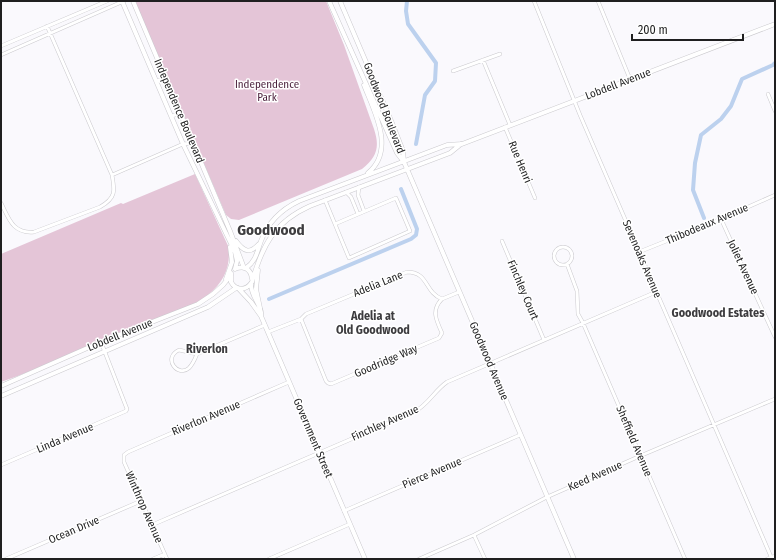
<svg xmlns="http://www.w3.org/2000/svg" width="776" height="560" font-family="'Fira Sans Condensed',sans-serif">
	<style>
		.green { fill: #e4c5d7 }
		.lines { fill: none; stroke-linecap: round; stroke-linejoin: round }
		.canal { stroke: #bcd1ee; stroke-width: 4 }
		.street-casing { stroke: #cbcace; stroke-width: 4 }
		.secondary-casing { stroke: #cbcace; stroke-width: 5 }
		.street { stroke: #fff; stroke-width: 3 }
		.secondary { stroke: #fff; stroke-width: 4 }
		.labels { text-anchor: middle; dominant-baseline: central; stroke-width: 3; stroke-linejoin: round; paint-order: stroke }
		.park-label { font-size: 11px; fill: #491e3a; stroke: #fff }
		.street-label { font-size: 11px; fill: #1f1f20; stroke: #fff }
		.neighbourhood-label { font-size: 12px; font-weight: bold; fill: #3d3c3f; stroke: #fff }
		.district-label { font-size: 15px; font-weight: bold; fill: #3d3c3f; stroke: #fff }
	</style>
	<rect width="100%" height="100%" fill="#faf9fd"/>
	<path class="green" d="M134 1H326L344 45 374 129C380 147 377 157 362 169L239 220 231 219 226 215Z
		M195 174 229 248C230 268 224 282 208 295 190 311 155 318 133 327 89 345 46 367 1 382V254L121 203 123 204Z"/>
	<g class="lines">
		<path class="canal" d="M407 1 406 11 408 24 436 63 435 81 425 95 416 144
			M704 218 693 190 695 163 701 135 721 119 731 106 742 79 773 65 775 63
			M269 299 411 239 416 235 417 229 401 189"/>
		<defs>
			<path id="street" d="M534 1 580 115 772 559
				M598 1 630 79
				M1 46 107 1
				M1 55 124 1
				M483 60 510 125
				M453 71 500 54
				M157 81 165 78
				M768 94 775 111
				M172 116 180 113
				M505 127 535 198
				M112 175 183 144 193 143
				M359 187 358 195 364 211
				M346 192 351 197 358 214
				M325 200 349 258 410 231 396 198 335 224
				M1 203C9 219 13 234 34 232L100 207C116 198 115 191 112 175L47 26
				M721 219 775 337
				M502 241 544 340
				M554 256a9 9 0 1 1 18 0a9 9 0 1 1-18 0Z
				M639 252 721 219 775 195
				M567 264 577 291 578 314 583 323 685 559
				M442 299 459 292
				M268 332 301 319 306 314 407 272C429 272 424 292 442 299 431 310 436 320 442 333L439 338 331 384 328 383 326 381 301 319
				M197 354 179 350C162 358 178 378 189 368 193 364 195 359 197 354L265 325
				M1 465 126 411 127 409 101 342
				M344 511 520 435
				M152 525 414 412C428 405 434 391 447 382L656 292
				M474 535 485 559
				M6 559 141 501
				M153 559 165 554
				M167 559 124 462V455L128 452 289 382
				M269 559 350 524
				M419 559 474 535 547 497 640 456 775 399
				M767 559 775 556"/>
			<path id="secondary" d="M122 1 183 144 235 252 237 261 235 269
				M133 1 230 231 244 268
				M329 1 397 153 404 162 574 559
				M340 1 392 123 403 151 404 162
				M364 85C374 111 396 150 368 173
				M236 241C244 252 250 254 259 244
				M246 268C256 261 257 252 261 241 268 222 280 210 299 201L447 145 462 144 775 24
				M235 269C244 265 251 269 252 279
				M258 270 256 289 260 308
				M231 273V282C236 291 246 291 252 282 262 246 274 222 310 206L450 153 461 144
				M226 279 232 262 230 247
				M251 284C251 298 263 306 261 316
				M238 288 251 302 261 316 365 559
				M1 386 101 342 198 304 213 294 223 285 231 275
				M1 396 208 307 236 288"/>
		</defs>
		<use href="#street" class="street-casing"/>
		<use href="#secondary" class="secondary-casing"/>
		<use href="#street" class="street"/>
		<use href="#secondary" class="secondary"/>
	</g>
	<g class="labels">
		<g class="park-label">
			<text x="267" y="84">Independence<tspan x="267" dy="13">Park</tspan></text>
		</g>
		<g class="street-label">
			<text transform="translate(618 84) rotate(-21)">Lobdell Avenue</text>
			<text transform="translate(384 108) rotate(69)">Goodwood Boulevard</text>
			<text transform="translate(179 111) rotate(67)">Independence Boulevard</text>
			<text transform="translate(520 162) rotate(67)">Rue Henri</text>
			<text transform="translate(707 224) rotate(-23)">Thibodeaux Avenue</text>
			<text transform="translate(642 259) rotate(67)">Sevenoaks Avenue</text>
			<text transform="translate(743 267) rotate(65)">Joliet Avenue</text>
			<text transform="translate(378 284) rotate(-22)">Adelia Lane</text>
			<text transform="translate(523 290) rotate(67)">Finchley Court</text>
			<text transform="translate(120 335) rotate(-22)">Lobdell Avenue</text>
			<text transform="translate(386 361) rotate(-23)">Goodridge Way</text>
			<text transform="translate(489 361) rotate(67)">Goodwood Avenue</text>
			<text transform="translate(206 418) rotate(-23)">Riverlon Avenue</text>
			<text transform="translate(385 423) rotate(-24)">Finchley Avenue</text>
			<text transform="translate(65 438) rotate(-23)">Linda Avenue</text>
			<text transform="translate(313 438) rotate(67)">Government Street</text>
			<text transform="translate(634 441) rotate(67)">Sheffield Avenue</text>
			<text transform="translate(432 473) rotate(-23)">Pierce Avenue</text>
			<text transform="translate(595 476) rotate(-24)">Keed Avenue</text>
			<text transform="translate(144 507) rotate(66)">Winthrop Avenue</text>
			<text transform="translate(74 530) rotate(-23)">Ocean Drive</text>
		</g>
		<g class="neighbourhood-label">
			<text x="718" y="313">Goodwood Estates</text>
			<text x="373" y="316">Adelia at<tspan x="373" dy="14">Old Goodwood</tspan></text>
			<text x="207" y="349">Riverlon</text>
		</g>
		<g class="district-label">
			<text x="271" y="230">Goodwood</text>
		</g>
	</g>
	<rect width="776" height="560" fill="none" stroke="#1f1f20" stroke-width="4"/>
	<path d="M632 34v6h111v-6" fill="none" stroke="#1f1f20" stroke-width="2"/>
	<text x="638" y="34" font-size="12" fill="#1f1f20" stroke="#ffffff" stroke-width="3" paint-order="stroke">200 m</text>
</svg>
